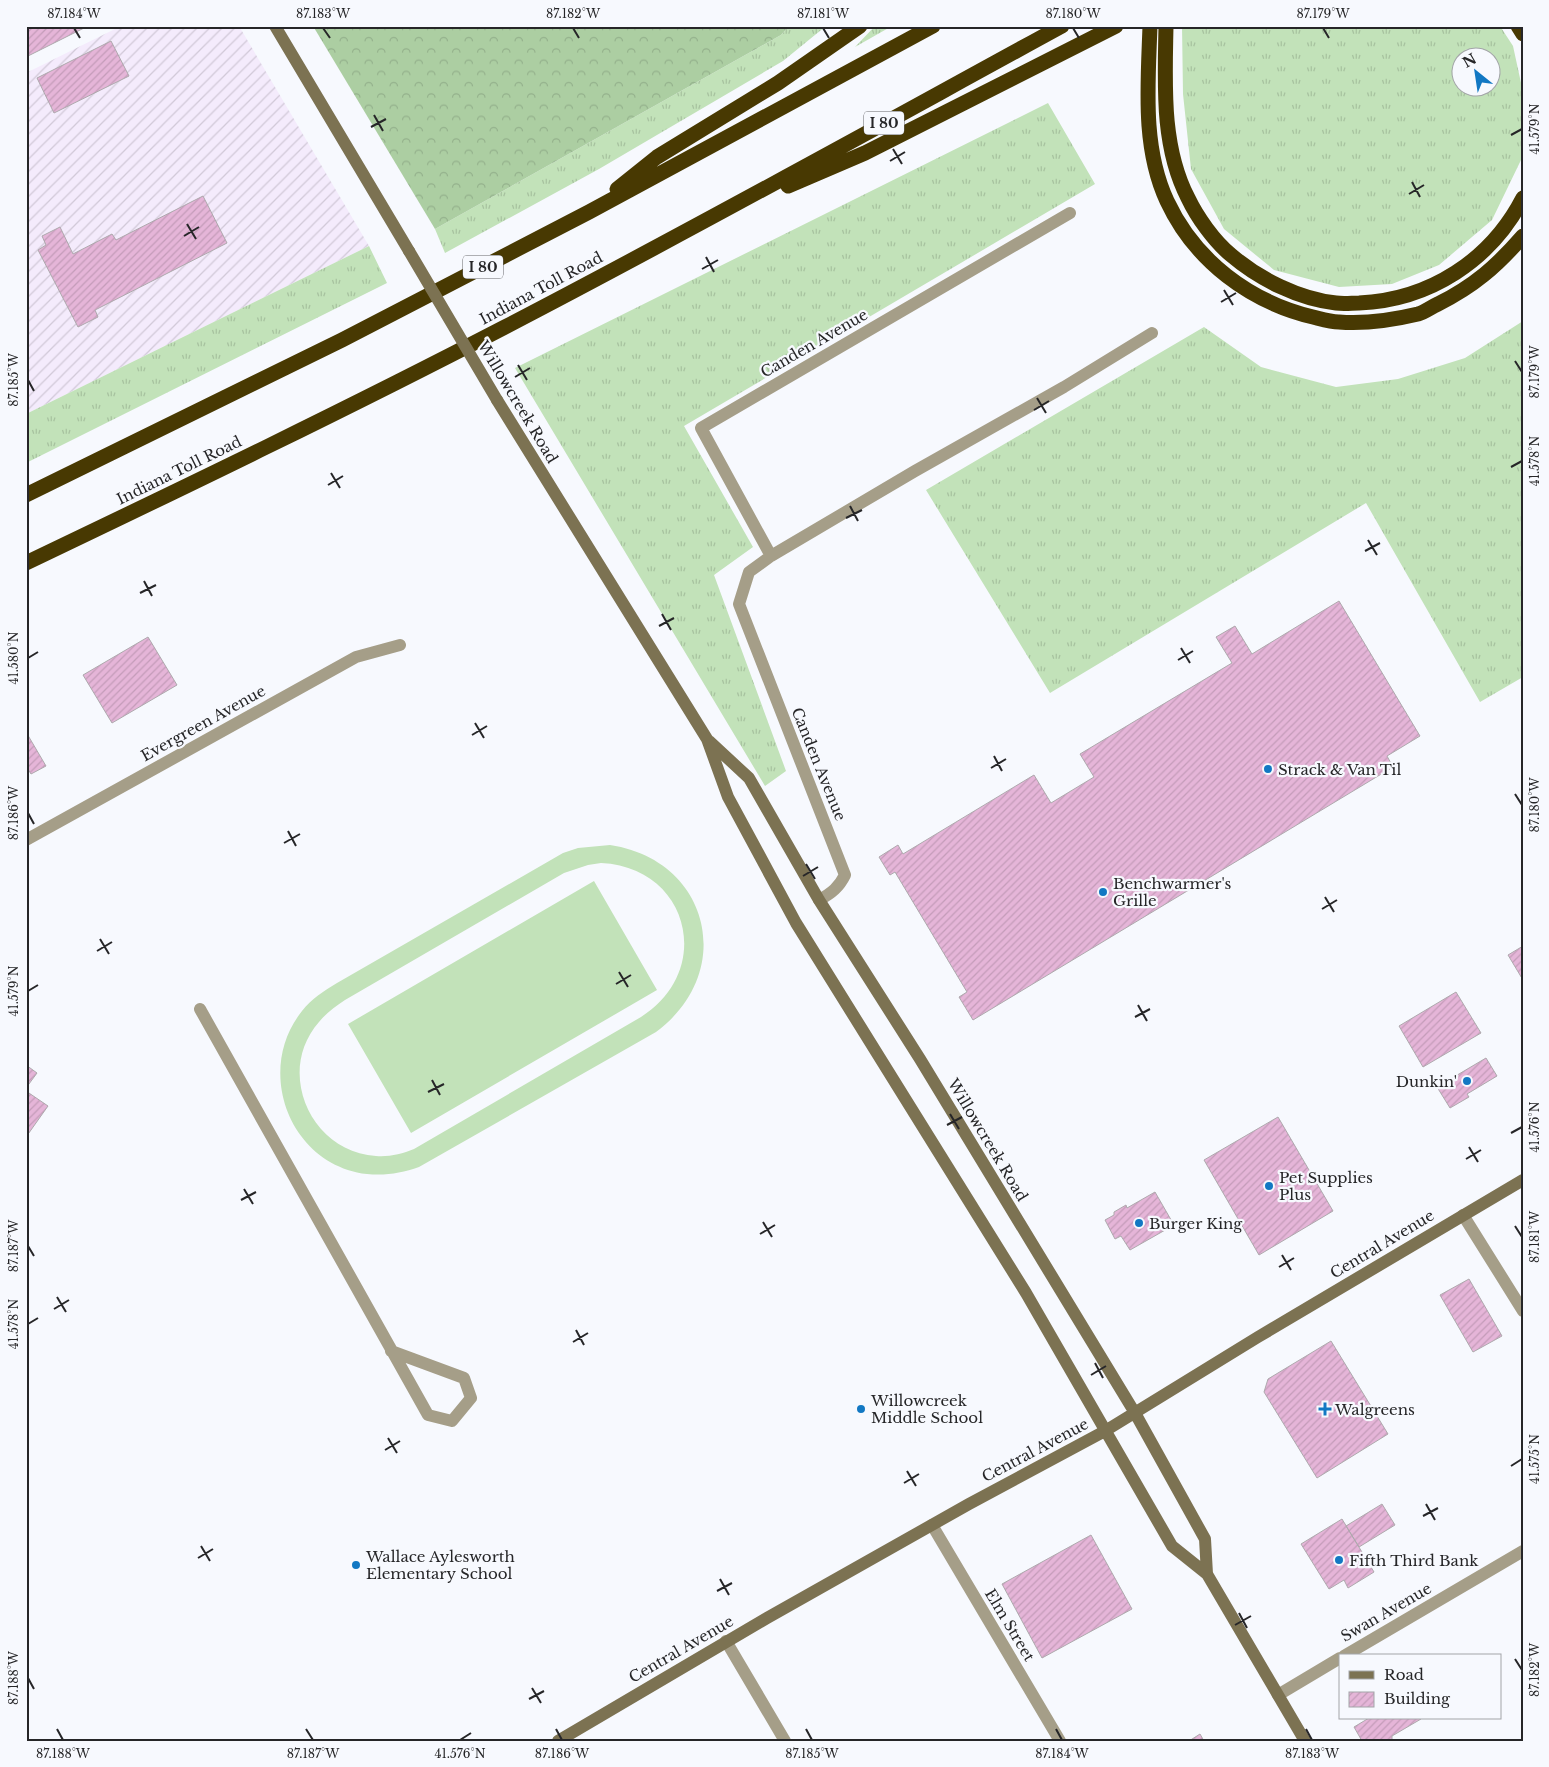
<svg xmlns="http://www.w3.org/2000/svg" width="1549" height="1767" font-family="'Libre Baskerville',serif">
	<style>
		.industrial { fill: url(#industrial-furrows) }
		.grass { fill: url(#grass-tufts); fill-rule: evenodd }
		.forest { fill: url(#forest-crowns) }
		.garden { fill: #c2e2b9; fill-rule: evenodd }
		.building { fill: url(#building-hatch); stroke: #aea9ad }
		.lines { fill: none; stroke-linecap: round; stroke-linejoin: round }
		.street { stroke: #a59e88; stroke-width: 12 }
		.secondary { stroke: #7c7252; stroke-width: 12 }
		.highway { stroke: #483902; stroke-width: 15 }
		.secondary-bridge { stroke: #7c7252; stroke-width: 12 }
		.ticks { fill: none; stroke: #262628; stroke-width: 2 }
		.poi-dot { fill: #1278c3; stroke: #f7f9fe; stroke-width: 2 }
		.labels { text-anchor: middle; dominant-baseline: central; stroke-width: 4.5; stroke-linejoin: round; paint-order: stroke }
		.shield { fill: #f7f9fe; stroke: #656568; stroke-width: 1 }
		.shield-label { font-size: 14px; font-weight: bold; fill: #262628 }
		.street-label { font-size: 15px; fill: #262628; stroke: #f7f9fe }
		.poi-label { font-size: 15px; fill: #262628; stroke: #f7f9fe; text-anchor: start }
		.neatline { fill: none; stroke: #262628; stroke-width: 2 }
		.ticks-label { font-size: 12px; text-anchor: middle; fill: #262628 }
	</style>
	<defs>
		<pattern id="industrial-furrows" width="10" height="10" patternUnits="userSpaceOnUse" patternTransform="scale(1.25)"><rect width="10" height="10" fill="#f4ebfc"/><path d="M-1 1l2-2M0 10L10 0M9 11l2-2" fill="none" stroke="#d1c9d8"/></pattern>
		<pattern id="grass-tufts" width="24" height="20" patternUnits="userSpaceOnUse" patternTransform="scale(1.25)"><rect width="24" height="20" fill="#c2e2b9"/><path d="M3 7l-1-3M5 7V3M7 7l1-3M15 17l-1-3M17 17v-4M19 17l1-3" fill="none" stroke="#a7c29f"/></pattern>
		<pattern id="forest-crowns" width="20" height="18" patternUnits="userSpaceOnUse" patternTransform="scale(1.25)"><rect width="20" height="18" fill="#accea2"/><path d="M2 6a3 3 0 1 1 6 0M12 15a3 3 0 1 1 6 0" fill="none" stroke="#94b18c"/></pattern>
		<pattern id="building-hatch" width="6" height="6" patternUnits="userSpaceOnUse" patternTransform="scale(1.25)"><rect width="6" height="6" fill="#e5b5d8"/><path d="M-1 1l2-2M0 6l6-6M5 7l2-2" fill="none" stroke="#c49cb9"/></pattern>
	</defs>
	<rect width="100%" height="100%" fill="#f7f9fe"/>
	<path class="industrial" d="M121 26H239L369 246 26 414V73Z"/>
	<path class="grass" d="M789 26H826L783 61 599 169 445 253 435 229 781 35Z
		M875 26H892L855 47Z
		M1182 26H1500L1513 46 1523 92V126L1521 160 1492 220 1439 265 1392 284 1339 287 1274 270 1224 229 1191 169 1183 94ZM1462 58H1492V88H1462Z
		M1048 103 1095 184 684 426 753 547 714 575 786 771 765 786 515 368Z
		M369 246 387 283 26 463V414Z
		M1523 321V677L1480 702 1366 503 1050 693 926 490 1204 327 1261 367 1336 387 1398 379 1465 358Z"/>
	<path class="forest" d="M313 26H789L781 35 435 229Z"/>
	<path class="garden" d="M610 845C710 860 737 972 656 1032L419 1167C402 1173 385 1176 367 1174 290 1165 254 1071 302 1011 311 999 324 991 337 983L563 853 578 848ZM601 863C689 867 715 970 641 1017L414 1149C402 1154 389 1157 376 1156 311 1152 275 1072 319 1022 326 1013 336 1006 345 1000L564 873 588 865Z
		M594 881 657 990 411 1133 348 1024Z"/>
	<path class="building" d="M26 26H88L26 57Z
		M111 41 129 76 54 113 37 78Z
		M203 196 227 243 95 310 98 317 78 327 38 250 46 245 42 236 60 227 73 254 112 234 116 240Z
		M1339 601 1420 736 1387 756 1393 767 973 1020 959 997 967 992 895 872 890 875 879 857 898 845 903 854 1034 775 1051 803 1094 777 1080 754 1232 663 1216 637 1235 626 1252 654Z
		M148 637 177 685 112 723 83 675Z
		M26 732 46 766 31 774 26 766Z
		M1523 946V980L1508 955Z
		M1456 992 1481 1033 1423 1067 1399 1026Z
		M1486 1058 1497 1076 1467 1094 1469 1097 1450 1108 1437 1087Z
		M26 1065 37 1073 26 1088Z
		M26 1091 48 1106 26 1137Z
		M1278 1117 1333 1211 1259 1255 1204 1160Z
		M1155 1192 1174 1225 1130 1250 1121 1236 1115 1239 1105 1220 1114 1215V1212L1126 1205 1127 1208Z
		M1469 1279 1502 1336 1473 1352 1440 1295Z
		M1331 1341 1388 1434 1317 1478 1264 1392 1268 1379Z
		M1382 1504 1395 1525 1359 1547 1346 1526Z
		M1342 1519 1374 1572 1348 1588 1344 1580 1329 1589 1301 1544Z
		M1091 1535 1132 1609 1042 1658 1002 1584Z
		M1369 1718H1420L1421 1719 1392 1736V1741H1362L1354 1727Z
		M1200 1734 1204 1741H1189Z"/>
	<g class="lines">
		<path class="street" d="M771 556 701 428 1070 213
			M26 840 356 657 400 645
			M819 900C832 893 839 887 845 875L739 604 749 572 771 556 915 471 1064 387 1152 333
			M200 1009 428 1415 452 1421 471 1398 464 1378 391 1351
			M1463 1215 1523 1311
			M932 1525 1060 1741
			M726 1641 785 1741
			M1344 1656 1523 1551
			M1278 1695 1340 1658"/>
		<path class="secondary" d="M275 26 409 251
			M497 400 707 739 728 797 796 923 1026 1293 1172 1546 1207 1574 1305 1741
			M709 741 749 778 819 900 920 1059 1135 1413 1205 1539 1207 1574
			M558 1741 767 1618 969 1504 1105 1431 1258 1337 1523 1180"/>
		<path class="highway" d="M1150 26C1148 85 1142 147 1167 201 1195 261 1250 302 1313 317 1321 319 1330 322 1339 322 1364 324 1393 320 1418 314 1425 312 1431 307 1438 304 1474 286 1497 266 1523 236
			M1166 26C1165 83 1161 146 1188 198 1197 217 1214 241 1231 255 1259 279 1299 299 1336 303 1344 304 1352 303 1359 303 1430 300 1491 260 1523 198
			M1518 26 1523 34
			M788 186 865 153 1116 26
			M617 189 657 157 778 83 860 26
			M26 495 342 340 589 212 933 26
			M26 563C187 486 347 409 505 327 692 230 877 127 1062 26"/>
		<path class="secondary-bridge" d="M409 251 497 400"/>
	</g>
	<path class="ticks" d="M74 28 80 38M323 28 330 38M573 28 579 38M823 28 829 38M1073 28 1079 38M1323 28 1329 38M374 115 383 131M371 127 386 119M1511 135 1522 129M893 149 902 164M890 161 905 152M1412 182 1420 197M1409 194 1424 185M187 224 196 239M184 236 199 227M706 257 714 272M702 269 718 260M1224 290 1233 305M1221 302 1236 293M1515 361 1522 372M518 365 527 380M515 377 530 368M28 380 34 391M1037 398 1046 413M1034 410 1049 401M1511 467 1522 461M331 473 340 488M328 485 343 476M850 506 858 521M846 518 862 510M1368 540 1377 555M1365 551 1380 543M144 581 152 596M140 593 156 585M662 614 671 630M659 626 674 618M1181 648 1190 663M28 658 38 652M1178 660 1193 651M475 723 484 738M472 735 487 726M994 756 1002 771M991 768 1006 759M1515 794 1522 805M28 813 34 824M288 831 296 846M284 843 300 834M806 864 815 879M803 876 818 867M1325 897 1334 912M1322 909 1337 900M100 939 109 954M97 951 112 942M619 972 628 987M616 984 631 975M28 991 38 985M1138 1005 1147 1021M1135 1017 1150 1009M432 1080 440 1095M428 1092 444 1084M950 1114 959 1129M947 1125 962 1117M1511 1133 1522 1127M1469 1147 1478 1162M1466 1159 1481 1150M244 1189 253 1204M241 1200 256 1192M763 1222 772 1237M1515 1226 1522 1237M760 1234 775 1225M28 1246 34 1256M1282 1255 1291 1270M1279 1267 1294 1258M57 1297 66 1312M54 1309 69 1300M28 1324 38 1318M576 1330 584 1345M573 1342 588 1333M1095 1363 1103 1378M1091 1375 1106 1366M388 1438 397 1453M385 1450 400 1441M1511 1466 1522 1459M907 1471 916 1486M904 1483 919 1474M1426 1504 1435 1520M1423 1516 1438 1508M201 1546 210 1561M198 1558 213 1549M720 1579 729 1595M717 1591 732 1583M1239 1613 1247 1628M1235 1625 1251 1616M1515 1659 1522 1670M28 1678 34 1689M532 1688 541 1703M529 1699 544 1691M57 1729 63 1740M306 1729 313 1740M556 1729 562 1740M806 1729 812 1740M1056 1729 1062 1740M1306 1729 1312 1740M460 1740 471 1733"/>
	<g class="poi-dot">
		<circle cx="1268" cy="769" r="5"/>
		<circle cx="1103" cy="892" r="5"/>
		<circle cx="1467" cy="1081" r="5"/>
		<circle cx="1269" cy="1186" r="5"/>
		<circle cx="1139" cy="1223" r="5"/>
		<circle cx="861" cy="1409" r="5"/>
		<path d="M1322.5 1401.5h5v5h5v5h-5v5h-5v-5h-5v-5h5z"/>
		<circle cx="1339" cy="1560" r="5"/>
		<circle cx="356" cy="1565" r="5"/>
	</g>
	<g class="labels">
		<g class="shield">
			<rect x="864" y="111.5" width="40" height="23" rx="4"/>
			<rect x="463" y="255.5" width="40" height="23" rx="4"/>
		</g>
		<g class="shield-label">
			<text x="884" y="123">I 80</text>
			<text x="483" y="267">I 80</text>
		</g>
		<g class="street-label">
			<text transform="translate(541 288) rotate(-28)">Indiana Toll Road</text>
			<text transform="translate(814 343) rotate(-30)">Canden Avenue</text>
			<text transform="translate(518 402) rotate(59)">Willowcreek Road</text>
			<text transform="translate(179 470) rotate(-26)">Indiana Toll Road</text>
			<text transform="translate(203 723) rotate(-29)">Evergreen Avenue</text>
			<text transform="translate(819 764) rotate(68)">Canden Avenue</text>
			<text transform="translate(988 1140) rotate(59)">Willowcreek Road</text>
			<text transform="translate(1382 1244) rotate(-31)">Central Avenue</text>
			<text transform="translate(1035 1450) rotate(-28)">Central Avenue</text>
			<text transform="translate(1386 1612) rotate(-30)">Swan Avenue</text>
			<text transform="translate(1010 1625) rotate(59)">Elm Street</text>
			<text transform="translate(681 1649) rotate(-30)">Central Avenue</text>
		</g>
		<g class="poi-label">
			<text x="1278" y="769">Strack &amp; Van Til</text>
			<text x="1113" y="883">Benchwarmer's<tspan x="1113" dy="17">Grille</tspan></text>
			<text x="1457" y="1081" text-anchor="end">Dunkin'</text>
			<text x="1279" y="1177">Pet Supplies<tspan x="1279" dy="17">Plus</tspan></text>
			<text x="1149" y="1223">Burger King</text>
			<text x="871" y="1400">Willowcreek<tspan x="871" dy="17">Middle School</tspan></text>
			<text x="1335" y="1409">Walgreens</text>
			<text x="366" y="1556">Wallace Aylesworth<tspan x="366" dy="17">Elementary School</tspan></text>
			<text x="1349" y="1560">Fifth Third Bank</text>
		</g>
	</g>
	<rect width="1549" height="1767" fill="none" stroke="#f7f9fe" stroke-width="55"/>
	<rect x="1339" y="1654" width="162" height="65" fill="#f7f9fe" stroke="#a3a5a8"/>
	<rect x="1349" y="1671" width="25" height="8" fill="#7c7252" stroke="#a3a5a8"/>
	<text x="1384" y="1680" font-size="15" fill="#262628">Road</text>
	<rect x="1349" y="1692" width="25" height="15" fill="url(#building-hatch)" stroke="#a3a5a8"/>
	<text x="1384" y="1704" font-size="15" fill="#262628">Building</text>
	<g transform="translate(1476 72) rotate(330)"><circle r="24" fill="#f7f9fe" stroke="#a3a5a8"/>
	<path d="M0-4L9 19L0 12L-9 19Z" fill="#1278c3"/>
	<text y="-8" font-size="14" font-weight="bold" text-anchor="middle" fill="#262628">N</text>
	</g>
	<rect x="28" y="28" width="1494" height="1712" class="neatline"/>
	<g class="ticks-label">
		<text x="74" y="18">87.184°W</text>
		<text x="323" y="18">87.183°W</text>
		<text x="573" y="18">87.182°W</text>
		<text x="823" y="18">87.181°W</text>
		<text x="1073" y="18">87.180°W</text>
		<text x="1323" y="18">87.179°W</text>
		<text transform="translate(1535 129) rotate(-90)" y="4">41.579°N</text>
		<text transform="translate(1535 372) rotate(-90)" y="4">87.179°W</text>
		<text transform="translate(14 380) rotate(-90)" y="4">87.185°W</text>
		<text transform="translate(1535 461) rotate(-90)" y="4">41.578°N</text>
		<text transform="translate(14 658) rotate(-90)" y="4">41.580°N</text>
		<text transform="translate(1535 805) rotate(-90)" y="4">87.180°W</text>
		<text transform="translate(14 813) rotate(-90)" y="4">87.186°W</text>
		<text transform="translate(14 991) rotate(-90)" y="4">41.579°N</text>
		<text transform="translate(1535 1127) rotate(-90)" y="4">41.576°N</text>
		<text transform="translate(1535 1237) rotate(-90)" y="4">87.181°W</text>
		<text transform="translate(14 1246) rotate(-90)" y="4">87.187°W</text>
		<text transform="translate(14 1324) rotate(-90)" y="4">41.578°N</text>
		<text transform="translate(1535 1459) rotate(-90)" y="4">41.575°N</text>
		<text transform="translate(1535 1670) rotate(-90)" y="4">87.182°W</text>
		<text transform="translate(14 1678) rotate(-90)" y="4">87.188°W</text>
		<text x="63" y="1758">87.188°W</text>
		<text x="313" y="1758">87.187°W</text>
		<text x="460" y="1758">41.576°N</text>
		<text x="562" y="1758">87.186°W</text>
		<text x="812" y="1758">87.185°W</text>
		<text x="1062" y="1758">87.184°W</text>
		<text x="1312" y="1758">87.183°W</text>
	</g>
</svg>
